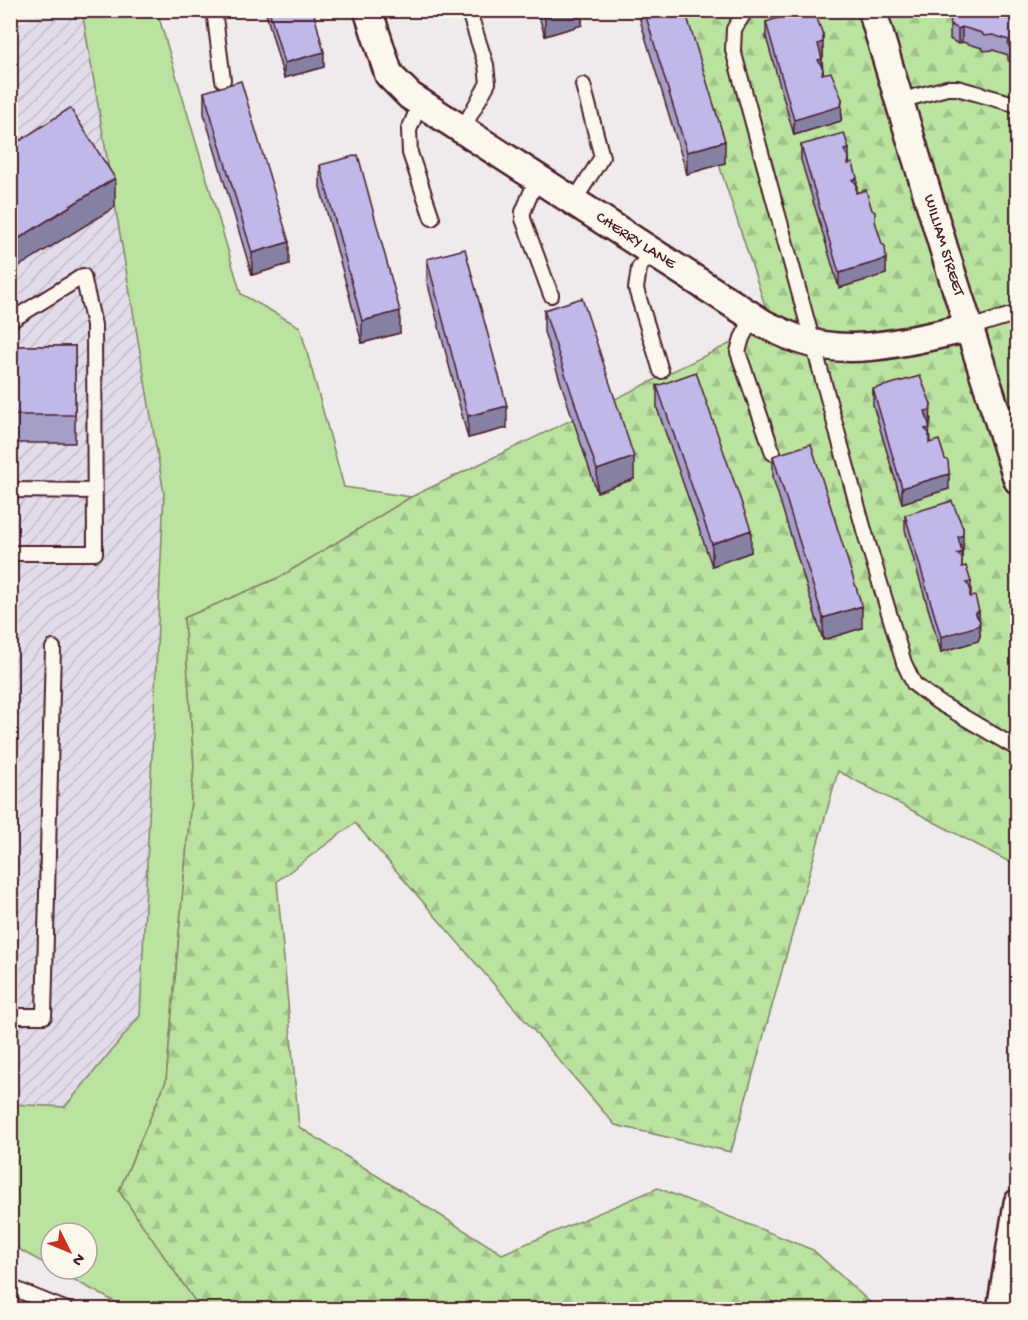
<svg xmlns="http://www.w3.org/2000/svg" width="1028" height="1320" font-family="'Gochi Hand',sans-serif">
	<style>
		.industrial { fill: url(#industrial-furrows) }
		.grass { fill: #bae3a0; stroke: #828166; stroke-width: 1.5 }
		.forest { fill: url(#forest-firs); stroke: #828166; stroke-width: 1.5 }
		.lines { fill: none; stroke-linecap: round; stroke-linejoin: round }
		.lane-casing { stroke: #4a1f2b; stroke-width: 18 }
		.street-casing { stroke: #4a1f2b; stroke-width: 32 }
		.lane { stroke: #fbf7ec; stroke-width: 14 }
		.street { stroke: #fbf7ec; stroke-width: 27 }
		.wall { fill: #a49ec8; stroke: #4a1f2b; stroke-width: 1.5 }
		.shaded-wall { fill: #8681a3; stroke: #4a1f2b; stroke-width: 1.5 }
		.building { fill: #bfb8e9; stroke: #4a1f2b; stroke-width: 1.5 }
		.labels { text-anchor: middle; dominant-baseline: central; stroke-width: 4.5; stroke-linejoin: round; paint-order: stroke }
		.street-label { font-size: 16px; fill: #4a1f2b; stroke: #fbf7ec }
	</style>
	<defs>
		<pattern id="industrial-furrows" width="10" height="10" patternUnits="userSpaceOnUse" patternTransform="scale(1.5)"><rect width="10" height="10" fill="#e1dbea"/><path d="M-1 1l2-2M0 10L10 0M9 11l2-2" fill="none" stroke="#c3bcc9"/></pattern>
		<pattern id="forest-firs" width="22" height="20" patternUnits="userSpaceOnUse" patternTransform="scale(1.5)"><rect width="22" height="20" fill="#bae3a0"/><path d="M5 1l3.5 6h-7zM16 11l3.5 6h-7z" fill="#a1c28a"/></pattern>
	</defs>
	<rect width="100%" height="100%" fill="#efeaeb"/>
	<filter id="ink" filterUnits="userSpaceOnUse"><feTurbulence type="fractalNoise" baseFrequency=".0167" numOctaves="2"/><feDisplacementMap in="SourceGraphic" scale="12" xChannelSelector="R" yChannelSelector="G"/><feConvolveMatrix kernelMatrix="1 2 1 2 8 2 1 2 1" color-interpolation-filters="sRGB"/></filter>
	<g filter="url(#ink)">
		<path class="industrial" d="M46 11H82L164 493 140 1016 65 1107 10 1104V29Z"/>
		<path class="grass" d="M82 11H157L241 294 300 327 344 487 411 497 280 577 184 618 194 766 166 1081 119 1191 197 1304 195 1309H128L54 1269H87V1233H51V1267L11 1245 10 1104 65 1107 140 1016 164 493Z"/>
		<path class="forest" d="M669 11H1017V866L838 771 731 1152 615 1125 355 823 277 881 299 1127 502 1254 658 1188 813 1250 877 1309H195L197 1304 119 1191 166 1081 194 766 184 618 280 577 411 497 771 324Z"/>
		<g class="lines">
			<defs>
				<path id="lane" d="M214 10 223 80
					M746 10 734 29 733 50 864 530 904 663 914 684 938 702 1018 749
					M899 101 947 88H957L1018 105
					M420 103 409 130 410 153 432 218
					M462 130 488 83 486 65 470 15
					M537 178 523 212V219L551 295
					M574 201 602 157 583 85
					M652 251 639 268 636 289 661 371
					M753 317 742 338 738 352 773 453
					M10 321 83 276 94 325 95 553H10
					M969 328 1018 313
					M10 490 94 491
					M10 1016H44L53 648
					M10 1287 67 1310"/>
				<g id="street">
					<path id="s1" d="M368 10 389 75 410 96 764 324C775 329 786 335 798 339 853 359 915 339 969 328"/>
					<path id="s2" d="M872 10 946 256 1018 480"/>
					<path d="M1001 1310 1018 1203"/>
				</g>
			</defs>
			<use href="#lane" class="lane-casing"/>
			<use href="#street" class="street-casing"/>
			<use href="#lane" class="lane"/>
			<use href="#street" class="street"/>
		</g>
		<path class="wall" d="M265 10H313L324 67 284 78Z
			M537 10H582V25L545 36Z
			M637 10H685L725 163 687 174Z
			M1017 10V64H1013L1008 60V55L993 50 984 51 982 48 962 42 958 44 950 39V24Z
			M766 22 823 50V57H822L823 74 842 114 841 121 794 135 766 37Z
			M204 92 289 264 252 275 204 114Z
			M801 145 849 158V163L857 193 875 222 886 274 839 288 801 160Z
			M320 165 400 333 362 343 320 187Z
			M427 259 507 428 468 438 427 281Z
			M544 310 634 479 597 492 544 332Z
			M10 346H75V443H10Z
			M657 386 751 552 712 566 657 408Z
			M873 389 931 419 930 425H929L930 443 949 489 902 503 873 405Z
			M773 456 862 628 823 640 773 478Z
			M905 515 963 543V550H962V567L971 582V597L979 620 980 636 978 641 941 652 905 530Z"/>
		<path class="shaded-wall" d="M557 10H582V25L545 36V14Z
			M962 27V42L958 44V29Z
			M823 35V57L818 59V44Z
			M324 52V67L284 78V63Z
			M822 59V73L823 69V84L818 60Z
			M842 99 841 121 794 135V120Z
			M725 141V163L687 174V152Z
			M849 149V161V159V174L844 150Z
			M115 178V207L10 272V244Z
			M857 178V193L852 195V180Z
			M289 242V264L252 275V253Z
			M886 259V274L839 288V273Z
			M400 311V333L362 343V321Z
			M931 404 930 425 925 426V411Z
			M507 406V428L468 438V416Z
			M634 457V479L597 492V470Z
			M949 474V489L902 503V488Z
			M963 528V550L958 552V537Z
			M751 530V552L712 566V544Z
			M962 552V568L957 569V554Z
			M862 606V628L823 640V618Z
			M979 611 980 636 978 641 941 652V637L975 613Z"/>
		<path class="building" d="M269 10H313L324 52 284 63Z
			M543 10H557L545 14Z
			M644 10H685L725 141 687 152Z
			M803 10H814L823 35V42L818 44 822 59 818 60 823 69 822 74 831 72 842 99 841 106 794 120 766 22Z
			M953 10H1017V49H1013L1008 45 1009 40 993 35 984 36 982 33 962 27 958 29 950 24Z
			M241 81 289 242 252 253 204 92Z
			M70 108 115 178 10 244V147Z
			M844 133 849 149 844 150 849 159 848 164 853 163 857 178 852 180 856 183V193L866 190 872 210 875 212V221L882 244 885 246 886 259 839 273 801 145Z
			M358 155 400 311 362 321 320 165Z
			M465 249 507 406 468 416 427 259Z
			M582 298 634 457 597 470 544 310Z
			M10 346H75V415H10Z
			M696 372 751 530 712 544 657 386Z
			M920 376 931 404 930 410 925 411 930 428 925 429 929 433V443L939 440 945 459 948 461 949 474 902 488 873 389Z
			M811 444 862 606 823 618 773 456Z
			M952 501 963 528V535L958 537 962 552 957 554 962 558V567L966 566 971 582 966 583 970 587V597L975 596 979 611 975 613 980 621 978 626 941 637 905 515Z
			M10 1305 23 1310H10Z"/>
	</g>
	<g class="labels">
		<g class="street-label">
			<text stroke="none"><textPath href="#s1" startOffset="366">CHERRY LANE</textPath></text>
			<text stroke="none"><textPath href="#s2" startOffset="246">WILLIAM STREET</textPath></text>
		</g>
	</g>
	<rect width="1028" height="1320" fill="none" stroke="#fbf7ec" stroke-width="36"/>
	<rect x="18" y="18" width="992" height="1284" fill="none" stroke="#4a1f2b" stroke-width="2" filter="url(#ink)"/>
	<g transform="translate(69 1251) rotate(133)"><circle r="28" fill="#fbf7ec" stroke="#b4a19f" stroke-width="1.5"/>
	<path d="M0-4.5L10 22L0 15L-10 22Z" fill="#c8321e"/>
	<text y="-9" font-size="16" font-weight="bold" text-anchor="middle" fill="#4a1f2b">N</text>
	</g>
</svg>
